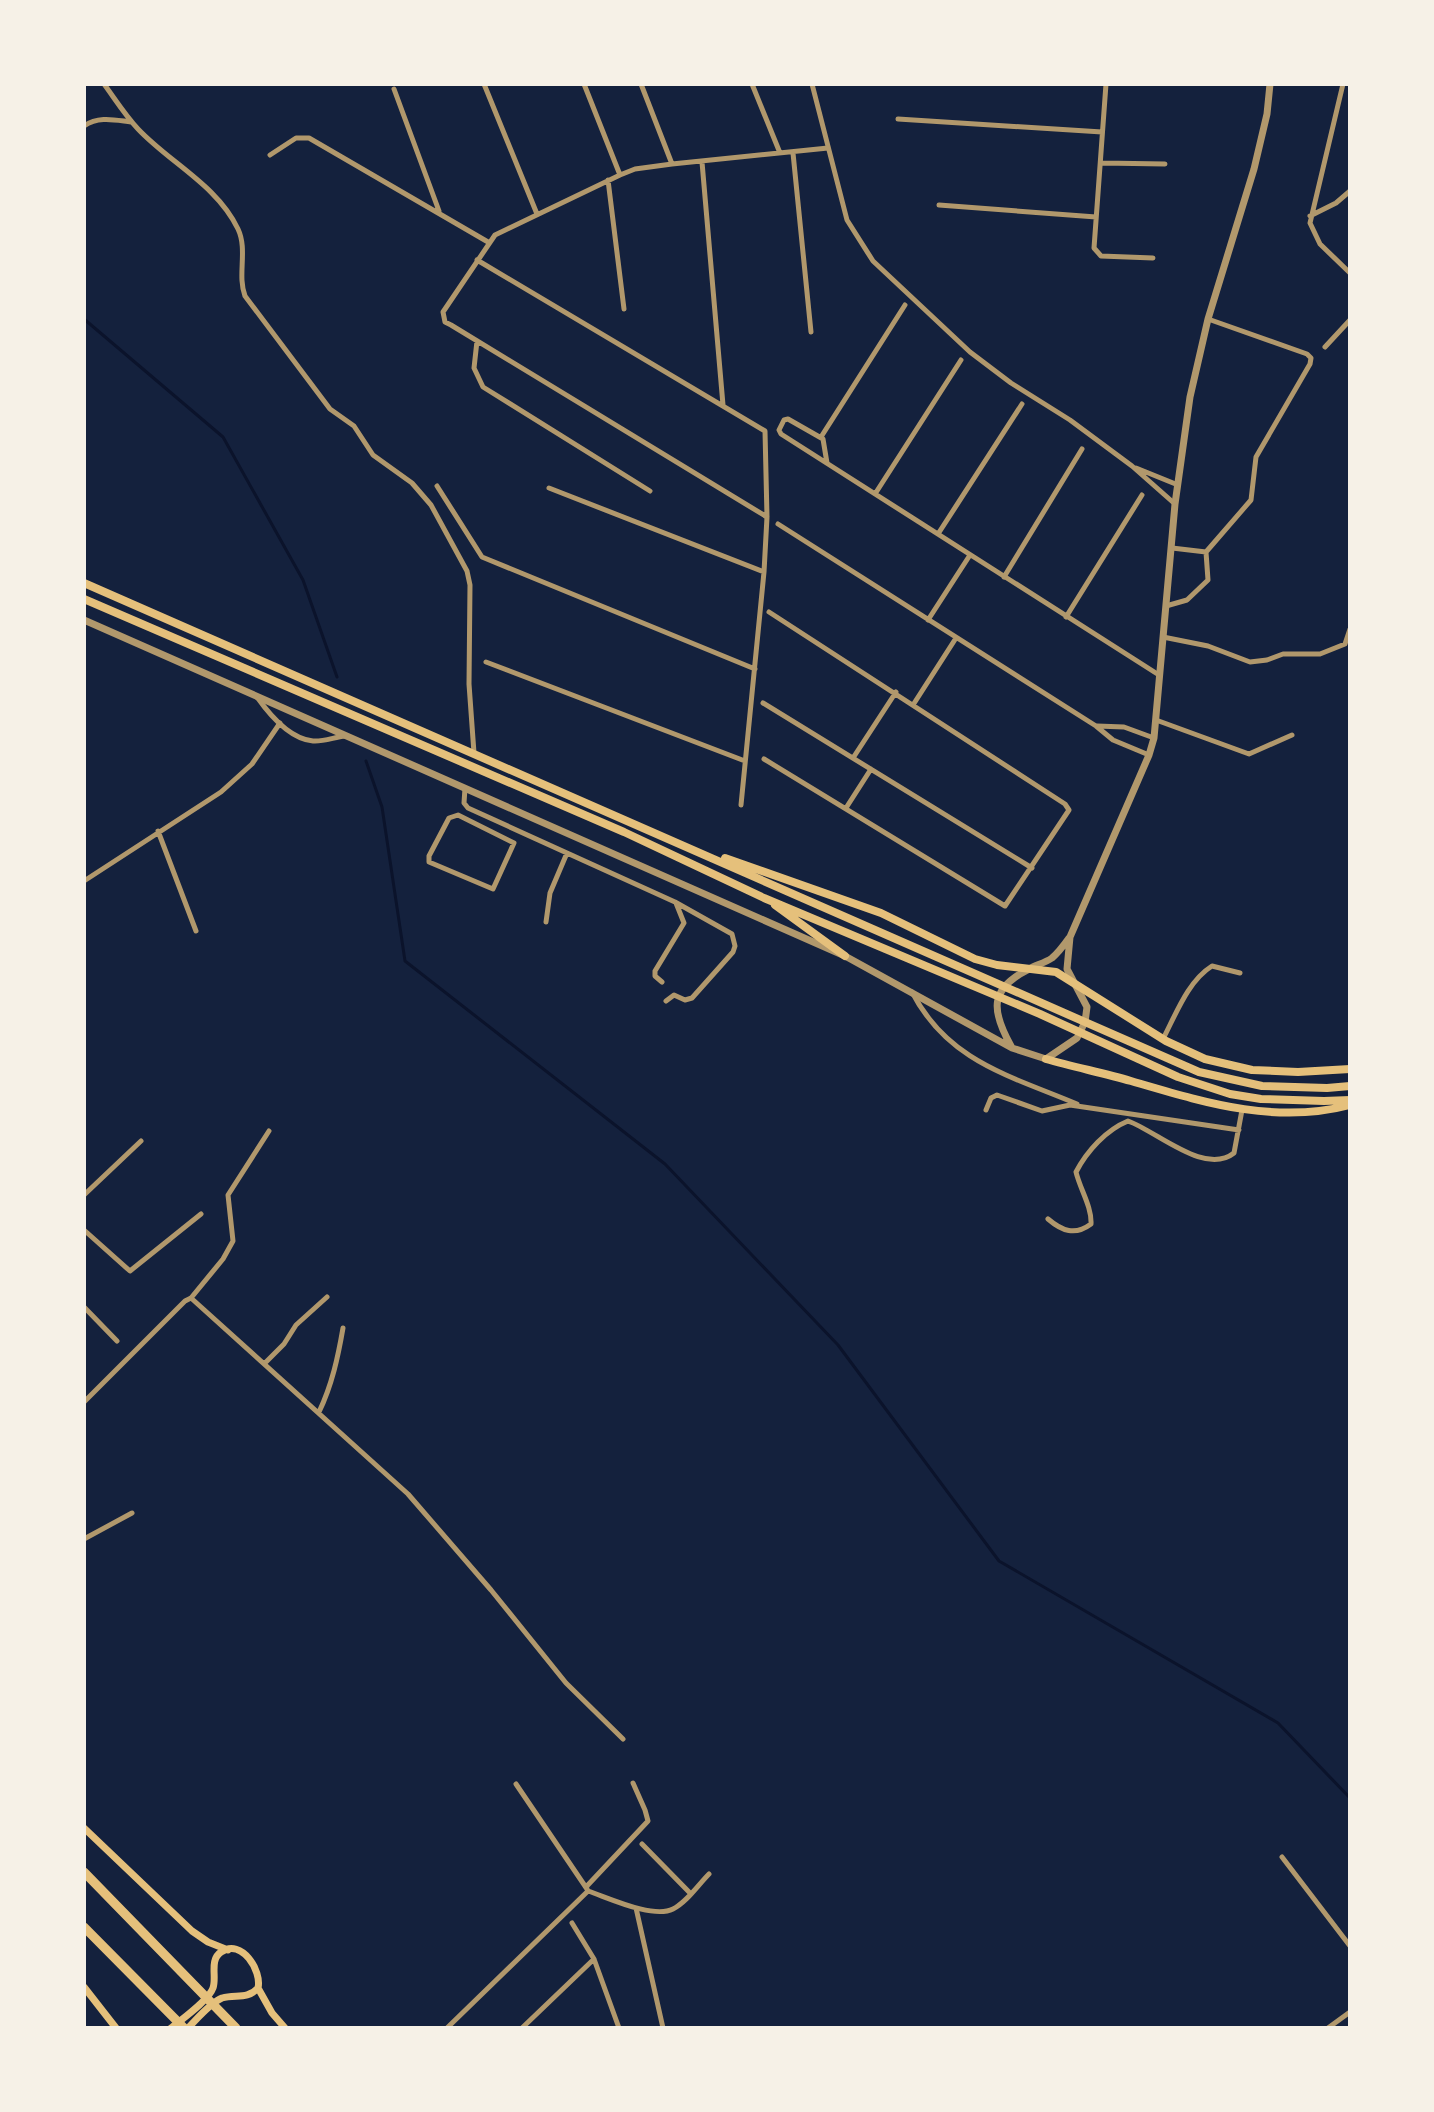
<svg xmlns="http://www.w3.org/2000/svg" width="1434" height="2112" font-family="Arial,sans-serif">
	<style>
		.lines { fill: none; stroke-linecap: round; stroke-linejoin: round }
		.stream { stroke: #0b132b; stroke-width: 3 }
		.minor { stroke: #b1986c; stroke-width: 5 }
		.tertiary { stroke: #b1986c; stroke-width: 7 }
		.secondary { stroke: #e5c07b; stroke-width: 7 }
		.primary { stroke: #e5c07b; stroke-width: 8 }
		.trunk { stroke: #e5c07b; stroke-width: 9 }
	</style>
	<rect width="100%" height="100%" fill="#14213d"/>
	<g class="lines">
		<path class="stream" d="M84 319 223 437 303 580 337 677
			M366 761 382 807 405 961 665 1164 838 1345 999 1561 1278 1723 1350 1798"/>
		<path class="minor" d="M104 84C115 99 125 115 138 129 170 163 217 185 238 229 248 250 237 275 245 296L330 409 354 426 373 455 412 483 431 505 467 571 470 585 469 684 474 753
			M484 84 537 214
			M584 84 620 175
			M641 84 672 164
			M752 84 780 153
			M812 84 847 220 873 261 970 352 1011 383 1070 420 1132 466 1175 504
			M1106 84 1094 248 1101 256 1153 258
			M1343 84 1310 223 1320 244 1350 273
			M394 89 439 211
			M898 119 1102 132
			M84 126C99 116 114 120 131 122
			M793 153 811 332
			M270 155 296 138H309L488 242
			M702 162 723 405
			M1102 163 1165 164
			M608 180 624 309
			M939 205 1096 217
			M1310 216 1336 203 1350 191
			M477 260 765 431 767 517 764 572 741 805
			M477 341 474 368 483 387 650 491
			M1325 347 1350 320
			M821 437 905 305
			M827 463 823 439 788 419 784 420 779 430 781 434 1159 675
			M1136 468 1178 485
			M437 486 482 557 755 669
			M549 488 764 572
			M875 494 961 360
			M767 517 451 325 445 322 443 312 495 235 620 175 635 169 672 164 828 148
			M778 524 1096 726 1113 740 1149 755
			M938 534 1022 404
			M1172 548 1206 552
			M1004 577 1082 449
			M1166 606 1187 600 1208 580 1206 552 1251 500 1256 457 1310 364 1311 358 1307 354 1208 319
			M1066 617 1142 495
			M928 620 970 555
			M1163 637 1208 646 1250 662 1267 660 1283 654H1320L1345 644 1350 629
			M486 662 745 761
			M257 697C269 714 290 739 313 741 323 742 335 737 345 736
			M763 703 1032 868
			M913 705 956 638
			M1156 720 1249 754 1292 735
			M1097 726 1124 727 1154 738
			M853 758 896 692
			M764 759 1005 906 1069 810 1065 804 769 612
			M465 788 464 803 468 808 675 902 732 934 735 946 733 952 692 998 685 1000 674 995 666 1001
			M846 808 871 769
			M458 815 514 843 493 889 429 862V856L449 818Z
			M158 831 196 931
			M84 881 221 792 252 764 280 723
			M546 922 550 893 567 853
			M662 982 655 976V971L684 923 676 903
			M912 992C948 1062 1011 1076 1077 1104
			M1163 1039C1176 1014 1188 981 1212 966L1240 973
			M986 1110 991 1098 997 1095 1042 1111 1070 1105 1239 1130
			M84 1195 141 1141
			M1048 1219C1062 1231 1075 1236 1091 1224 1092 1207 1080 1189 1076 1172 1087 1151 1106 1130 1128 1121 1158 1132 1205 1176 1234 1153L1242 1110
			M84 1230 130 1271 201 1214
			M191 1298 408 1494 491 1590 566 1683 623 1739
			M84 1307 117 1341
			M265 1363 284 1344 296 1325 327 1297
			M84 1402 185 1301 191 1298 223 1259 233 1241 228 1195 269 1131
			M319 1412C332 1385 338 1357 343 1328
			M84 1539 132 1513
			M516 1784 587 1889
			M642 1844 690 1893
			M1282 1857 1350 1946
			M586 1887 648 1821 645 1810 633 1783
			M636 1908 663 2028
			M572 1923 594 1959 619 2028
			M447 2028 588 1891C609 1898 653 1919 673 1909 687 1902 698 1885 709 1874
			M522 2028 594 1959
			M1328 2028 1350 2012"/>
		<path class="tertiary" d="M84 620 845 956 1012 1048 1046 1059 1077 1038 1085 1022 1087 1007 1067 969 1070 937 1149 755 1154 738 1175 504 1190 397 1208 319 1254 169 1267 114 1270 84
			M1011 1046C991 1010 989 989 1029 969 1036 965 1045 963 1052 958 1058 953 1064 945 1069 938"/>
		<path class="secondary" d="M84 1828 192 1931 208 1942 228 1950
			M84 1987 116 2028
			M171 2028C182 2019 209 2000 213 1988 217 1977 209 1960 221 1952 242 1938 262 1971 258 1988L272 2013 285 2028
			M188 2028C197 2019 210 2003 222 1998 236 1994 247 2000 258 1988"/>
		<path class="primary" d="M84 583 1199 1072 1262 1086 1327 1088 1350 1086
			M84 599 624 832 764 898 1040 1014 1178 1077 1230 1094 1261 1099 1324 1101 1350 1100
			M725 858 881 913 975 959 997 965 1056 972 1166 1041 1205 1059 1252 1070 1298 1072 1350 1069
			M775 905 845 956
			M1046 1059C1074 1067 1103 1073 1131 1081 1203 1102 1275 1125 1350 1105"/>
		<path class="trunk" d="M84 1872 236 2028
			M84 1927 184 2028"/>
	</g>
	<rect width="1434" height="2112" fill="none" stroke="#f6f1e7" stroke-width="172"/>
</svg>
